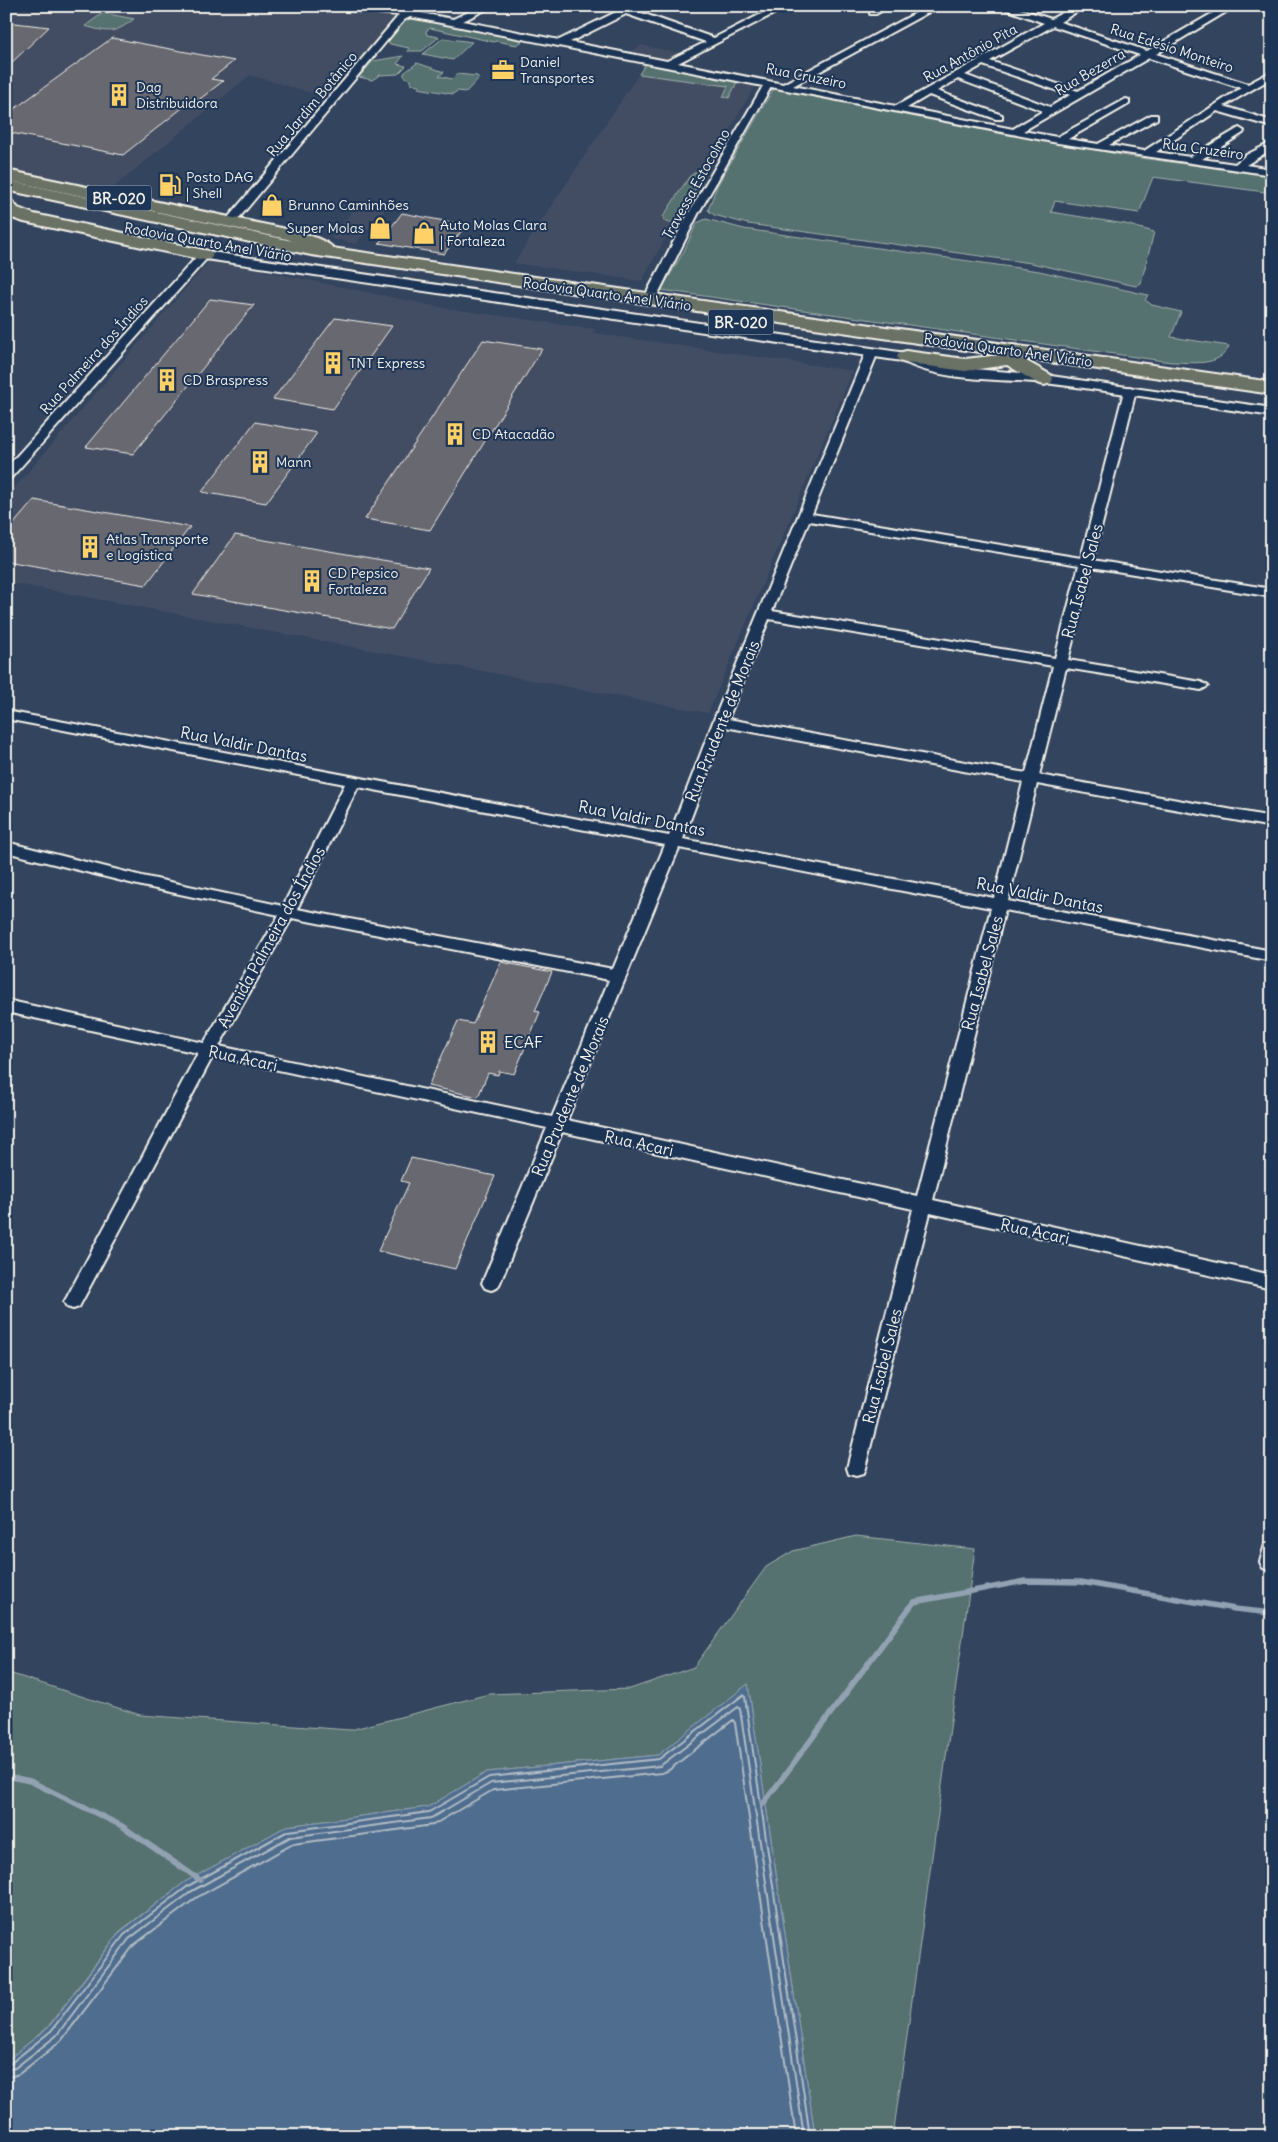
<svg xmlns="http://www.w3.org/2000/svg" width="1278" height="2142" font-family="Delius,sans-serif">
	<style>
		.built { fill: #434e64 }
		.green { fill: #55716f; stroke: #a4b1ac }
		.water { fill: #506d8f; stroke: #92a2b3 }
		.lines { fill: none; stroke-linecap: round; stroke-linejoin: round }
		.shore { stroke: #b2bcc4; stroke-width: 2 }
		.stream { stroke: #92a2b3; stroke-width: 5.5 }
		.building { fill: #676771; stroke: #f4f1e8 }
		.minor-casing { stroke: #f4f1e8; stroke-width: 4 }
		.tertiary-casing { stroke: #f4f1e8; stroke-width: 4 }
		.primary-casing { stroke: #f4f1e8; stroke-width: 4 }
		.trunk-casing { stroke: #f4f1e8; stroke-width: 4 }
		.minor { fill: #1d3557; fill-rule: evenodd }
		.tertiary { fill: #1d3557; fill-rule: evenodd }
		.primary { fill: #6b7165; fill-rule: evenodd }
		.trunk { fill: #6b7165; fill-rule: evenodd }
		.labels { text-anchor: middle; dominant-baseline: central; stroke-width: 4; stroke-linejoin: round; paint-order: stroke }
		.far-street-label { font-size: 14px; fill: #f4f1e8; stroke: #1d3557 }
		.far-poi-label { font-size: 14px; fill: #f4f1e8; stroke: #1d3557; text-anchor: start }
		.shield { fill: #1d3557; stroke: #b4b9bc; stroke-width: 1 }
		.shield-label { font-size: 15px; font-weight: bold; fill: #f4f1e8 }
		.street-label { font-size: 16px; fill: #f4f1e8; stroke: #1d3557 }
		.poi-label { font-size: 16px; fill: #f4f1e8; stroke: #1d3557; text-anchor: start }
	</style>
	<rect width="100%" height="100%" fill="#33445f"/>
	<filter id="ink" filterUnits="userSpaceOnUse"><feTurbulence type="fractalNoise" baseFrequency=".02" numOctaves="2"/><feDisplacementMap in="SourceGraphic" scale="10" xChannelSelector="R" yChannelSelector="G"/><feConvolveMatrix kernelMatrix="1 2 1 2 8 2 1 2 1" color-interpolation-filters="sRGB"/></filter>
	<g filter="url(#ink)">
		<path class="built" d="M6 6H308L397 16 329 98 250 75 109 191 6 170Z
			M641 45 683 54 669 61 628 53Z
			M646 63 756 84 679 218 663 242 642 281 514 263Z
			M359 204 385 209 356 244 330 238Z
			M210 260 444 308 595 329 593 333 853 371 708 713 6 582V498Z"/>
		<path class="green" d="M103 13 134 19C114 34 110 33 85 26Z
			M408 19 420 20 524 40 517 45 496 41 494 42 430 28 426 31 427 35 439 37 422 51H407L409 48 390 44 388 42 405 20Z
			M443 38 472 42 453 60 423 54Z
			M403 56 397 64 406 66 398 74 380 75 372 80 359 77 373 61Z
			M417 63 444 72 439 76 452 79 457 74 477 76 479 78 466 92 457 91 453 94 418 88 420 85 411 84V80L404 76V73Z
			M646 63 736 80V84L729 98 723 97 728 86 639 74Z
			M774 88 1127 156 1272 176V193L1153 177 1139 213 1055 201 1051 212 1125 224 1154 232 1141 283 1136 286 1031 263 748 224 714 215 708 210 717 186Z
			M712 160 679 218 672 223 664 220 663 217 689 177Z
			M706 219 744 229 1039 271 1148 295 1145 300 1152 305 1181 312 1171 337 1229 346C1220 368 1190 362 1171 362L661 290 684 251 697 223Z
			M856 1536 975 1549 893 2136H815L748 1684 658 1755 487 1772 428 1807 287 1826 185 1882 120 1931 47 2028 6 2061V1672L140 1715 350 1730 489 1694 630 1689 694 1667 766 1567 793 1551Z"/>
		<path class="water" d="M748 1684 815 2136H561L555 2134 447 2136H6V2061L48 2028 120 1932 185 1882 287 1826 428 1807 487 1772 658 1755Z"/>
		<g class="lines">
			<path class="shore" d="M6 2064 11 2063 51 2031 124 1935 188 1886 288 1831 429 1812 489 1777 659 1759 743 1695 745 1697 810 2136
				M6 2070 15 2068 56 2036 129 1939 192 1891 290 1837 431 1818 491 1783 660 1766 738 1707 740 1709 804 2136
				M6 2078 19 2074 61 2041 134 1945 196 1898 293 1844 433 1825 493 1790 662 1773 669 1770 733 1720 735 1723 796 2136"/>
			<path class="stream" d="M6 1776 30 1781 122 1826 200 1880
				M763 1804 914 1602 1025 1581 1081 1582 1235 1609 1272 1613"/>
		</g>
		<path class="building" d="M6 22 49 27 6 68Z
			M112 38 234 61 211 79 223 81 191 106 186 105 123 155 6 132V115Z
			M402 213 466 225 444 254 379 243Z
			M210 299 254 305 133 454 86 447Z
			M335 318 392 326 333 409 273 399Z
			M483 340 542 349 430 530 365 519Z
			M255 422 317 433 266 503 202 492Z
			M34 500 190 527 146 585 6 561V533Z
			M235 535 429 568 392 629 193 594Z
			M501 962 552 972 535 1011 540 1012 514 1074 499 1071 498 1075 488 1073 478 1097 428 1086 458 1021 473 1024Z
			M411 1158 495 1176 455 1269 378 1251 409 1183 401 1181Z"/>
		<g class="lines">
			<defs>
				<path id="minor" d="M331 6H363L407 11 412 9 416 12 453 19 481 6H493L463 21 559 40 618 11 608 6H634L636 8 633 10 714 38 777 6H789L678 63 783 84 929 6H940L793 86 896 106 1044 23 997 6H1011L1051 19 1075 6H1086L1060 22 1147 51 1225 6H1236L1156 54 1248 84 1272 71V78L1224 106 1272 121V127L1217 111 1156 152 1190 157 1239 128 1244 131 1243 133 1202 159 1235 164 1246 155 1272 142V149L1246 165 1272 169V175L1058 143 771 87 698 214 655 300 649 303 643 300 688 214 763 86 410 17 404 20 234 224H226L225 222 226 220 399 15 335 9ZM626 14 706 42 667 61 570 42ZM1053 26 1140 55 1078 91 990 61ZM1149 58 1241 88 1144 151 1109 145 1157 119V115H1151L1098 144 1068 139 1129 104V100L1126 99 1057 137 1023 131ZM983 65 1070 95 1050 107 965 75ZM958 79 1043 111 1013 129 907 108 929 95 996 119H1002V115L937 91Z
					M878 6H890L876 14H870V10Z
					M1263 6H1272V11Z
					M204 252 208 253 209 255 208 257 10 479 6 480V468L200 253Z
					M872 349 878 352 812 514 1081 558 1124 391 1130 387 1136 391 1093 560 1272 589V597L1092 567 1068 660 1201 682 1208 686 1201 690 1066 668 1039 775 1272 817V827L1037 784 1008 901 1272 951V961L1005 910 933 1200 1272 1275V1289L930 1213 865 1468 863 1474 856 1476 849 1474 847 1468 913 1209 562 1132 500 1283 497 1288 491 1290 485 1288 482 1283 547 1128 213 1056 79 1307 73 1309 67 1307 64 1302 67 1297 198 1053 6 1012V1000L204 1043 279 915 142 886 6 852V842L142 876 283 906 345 784 6 719V711L669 836 713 722 866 352ZM809 521 1079 565 1055 658 772 611ZM769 619 1053 666 1026 773 728 719ZM725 727 1023 782 994 898 683 839ZM358 787 665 845 613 969 297 909ZM679 848 991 908 917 1196 567 1120ZM292 918 609 980 552 1117 219 1046Z
					M1272 1542V1570L1270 1571 1263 1568 1260 1562 1265 1544Z"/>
				<path id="tertiary" d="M204 251 906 353 938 366 1044 375 1272 408V416C1196 405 1120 392 1045 383 998 378 945 383 902 361L199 258 197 255Z"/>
				<path id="primary" d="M6 170 291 230C305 234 328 239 337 252L335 256 329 257 287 239 6 180Z"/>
				<path id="trunk" d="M6 180 311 245 1272 382V394L1021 358 1051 375 1053 379 1051 383 1044 385 1037 383 1007 365 965 371 906 363 899 361 897 357 899 353 906 351 965 359 1000 355 311 255 6 190Z
					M6 200 12 201 18 208 34 214 204 250 210 251 213 255 210 259 204 260 24 222 6 216Z"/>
			</defs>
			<use href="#minor" class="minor-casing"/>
			<use href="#tertiary" class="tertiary-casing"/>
			<use href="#primary" class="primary-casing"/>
			<use href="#trunk" class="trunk-casing"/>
			<use href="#minor" class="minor"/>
			<use href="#tertiary" class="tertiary"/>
			<use href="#primary" class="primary"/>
			<use href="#trunk" class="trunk"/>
		</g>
	</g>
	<defs>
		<symbol id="office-bare" viewBox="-9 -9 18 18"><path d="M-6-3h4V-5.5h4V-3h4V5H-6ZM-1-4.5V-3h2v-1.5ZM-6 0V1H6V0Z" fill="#ffd166" stroke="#1d3557" stroke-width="2.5" paint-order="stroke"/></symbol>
		<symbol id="building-bare" viewBox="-9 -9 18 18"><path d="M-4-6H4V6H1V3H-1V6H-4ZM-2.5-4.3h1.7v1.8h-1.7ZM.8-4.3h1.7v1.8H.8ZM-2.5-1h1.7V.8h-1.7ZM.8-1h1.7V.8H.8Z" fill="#ffd166" stroke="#1d3557" stroke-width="2.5" paint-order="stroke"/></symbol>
		<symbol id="fuel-bare" viewBox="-9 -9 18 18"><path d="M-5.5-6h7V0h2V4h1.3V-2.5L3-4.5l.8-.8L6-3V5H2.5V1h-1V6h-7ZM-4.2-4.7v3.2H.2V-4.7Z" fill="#ffd166" stroke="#1d3557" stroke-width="2.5" paint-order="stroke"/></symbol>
		<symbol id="shop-bare" viewBox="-9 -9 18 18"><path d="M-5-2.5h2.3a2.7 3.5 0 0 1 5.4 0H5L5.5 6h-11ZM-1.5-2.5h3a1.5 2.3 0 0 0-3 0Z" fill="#ffd166" stroke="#1d3557" stroke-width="2.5" paint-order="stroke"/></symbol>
	</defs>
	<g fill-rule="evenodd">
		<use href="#office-bare" x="487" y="54" width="32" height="32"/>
		<use href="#building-bare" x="103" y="79" width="32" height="32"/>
		<use href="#fuel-bare" x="154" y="169" width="32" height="32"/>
		<use href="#shop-bare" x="256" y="189" width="32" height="32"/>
		<use href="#shop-bare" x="364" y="212" width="32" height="32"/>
		<use href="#shop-bare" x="408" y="217" width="32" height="32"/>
		<use href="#building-bare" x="317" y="347" width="32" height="32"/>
		<use href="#building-bare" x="151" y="364" width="32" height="32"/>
		<use href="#building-bare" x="439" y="418" width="32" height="32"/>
		<use href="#building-bare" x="244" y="446" width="32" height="32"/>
		<use href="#building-bare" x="74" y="531" width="32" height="32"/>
		<use href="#building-bare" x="296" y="565" width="32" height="32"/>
		<use href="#building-bare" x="472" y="1026" width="32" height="32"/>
	</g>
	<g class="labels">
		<g class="far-street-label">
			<text transform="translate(1172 48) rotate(18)">Rua Edésio Monteiro</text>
			<text transform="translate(970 53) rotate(-29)">Rua Antônio Pita</text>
			<text transform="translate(1090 72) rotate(-30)">Rua Bezerra</text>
			<text transform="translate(806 76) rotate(11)">Rua Cruzeiro</text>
			<text transform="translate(312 104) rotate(-50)">Rua Jardim Botânico</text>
			<text transform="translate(1203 149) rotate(8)">Rua Cruzeiro</text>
			<text transform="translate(696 184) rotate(-61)">Travessa Estocolmo</text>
			<text transform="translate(208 242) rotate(10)">Rodovia Quarto Anel Viário</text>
			<text transform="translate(607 294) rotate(8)">Rodovia Quarto Anel Viário</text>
			<text transform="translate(1008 350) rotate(8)">Rodovia Quarto Anel Viário</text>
			<text transform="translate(94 355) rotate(-48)">Rua Palmeira dos Índios</text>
		</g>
		<g class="far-poi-label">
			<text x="520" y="62">Daniel<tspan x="520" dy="16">Transportes</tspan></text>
			<text x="136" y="87">Dag<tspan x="136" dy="16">Distribuidora</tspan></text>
			<text x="186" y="177">Posto DAG<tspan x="186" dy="16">| Shell</tspan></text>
			<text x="288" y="205">Brunno Caminhões</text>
			<text x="440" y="225">Auto Molas Clara<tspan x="440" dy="16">| Fortaleza</tspan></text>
			<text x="364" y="228" text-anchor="end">Super Molas</text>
			<text x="349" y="363">TNT Express</text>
			<text x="183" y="380">CD Braspress</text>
			<text x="472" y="434">CD Atacadão</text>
			<text x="276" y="462">Mann</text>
			<text x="106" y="539">Atlas Transporte<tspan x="106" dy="16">e Logística</tspan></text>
			<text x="328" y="573">CD Pepsico<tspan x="328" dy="16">Fortaleza</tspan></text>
		</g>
		<g class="shield">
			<rect x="86.5" y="185.5" width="65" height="25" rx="4"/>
			<rect x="708.5" y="309.5" width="65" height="25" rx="4"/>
		</g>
		<g class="shield-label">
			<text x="119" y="198">BR-020</text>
			<text x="741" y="322">BR-020</text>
		</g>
		<g class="street-label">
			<text transform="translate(1082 581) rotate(-75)">Rua Isabel Sales</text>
			<text transform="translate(722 721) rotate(-68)">Rua Prudente de Morais</text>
			<text transform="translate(244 744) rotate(11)">Rua Valdir Dantas</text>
			<text transform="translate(642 818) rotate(11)">Rua Valdir Dantas</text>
			<text transform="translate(1040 895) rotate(11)">Rua Valdir Dantas</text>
			<text transform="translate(271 937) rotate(-61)">Avenida Palmeira dos Índios</text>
			<text transform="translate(982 973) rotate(-75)">Rua Isabel Sales</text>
			<text transform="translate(243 1058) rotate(12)">Rua Acari</text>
			<text transform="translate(570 1096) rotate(-67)">Rua Prudente de Morais</text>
			<text transform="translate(639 1143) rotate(12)">Rua Acari</text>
			<text transform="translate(1035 1231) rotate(12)">Rua Acari</text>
			<text transform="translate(882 1366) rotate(-76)">Rua Isabel Sales</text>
		</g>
		<g class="poi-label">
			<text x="504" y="1042">ECAF</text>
		</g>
	</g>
	<rect width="1278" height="2142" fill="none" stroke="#1d3557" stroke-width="25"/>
	<rect x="12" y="12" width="1253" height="2117" fill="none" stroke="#f4f1e8" stroke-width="2" filter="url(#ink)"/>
</svg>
